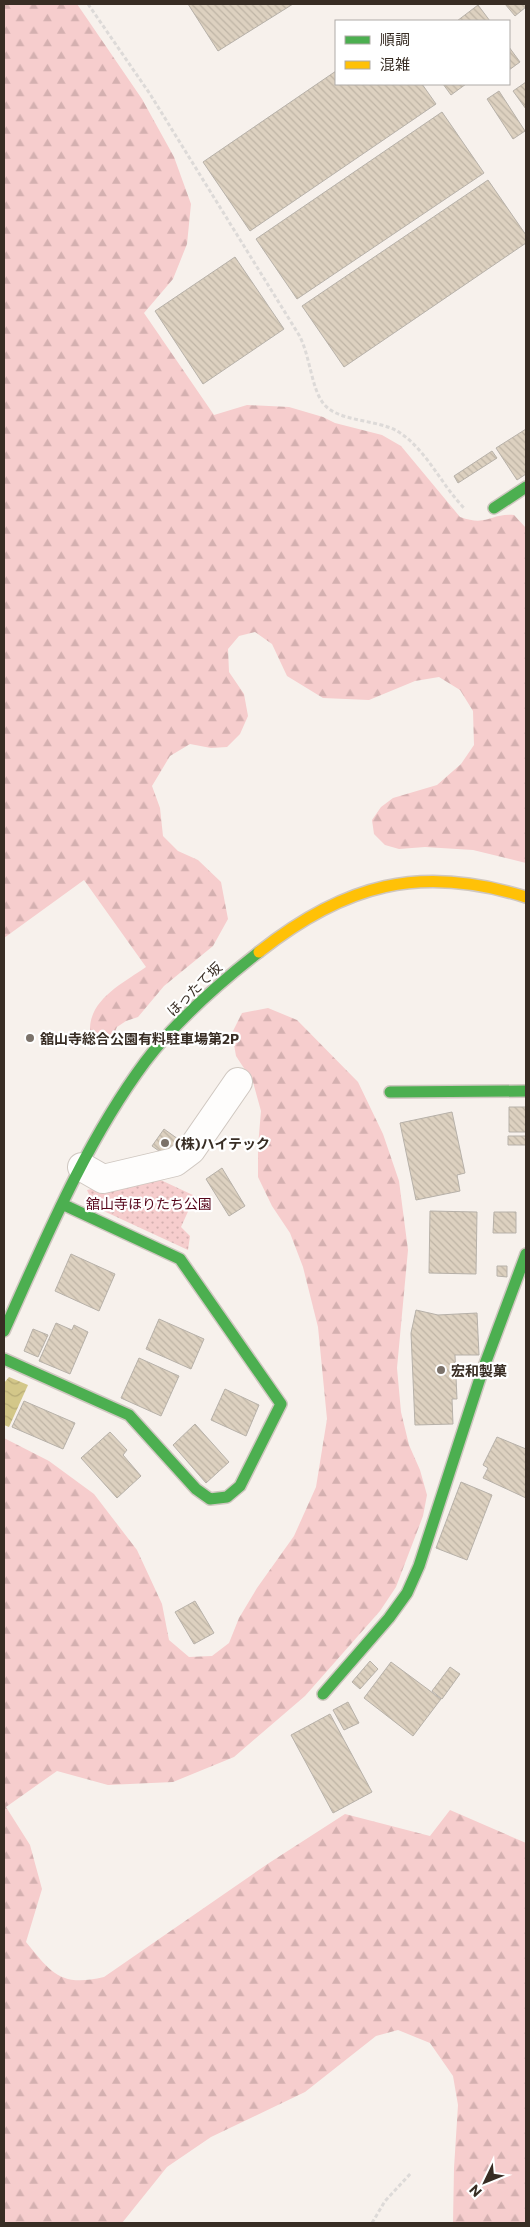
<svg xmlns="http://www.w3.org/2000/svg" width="530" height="2227" font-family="Commissioner,'Noto Sans JP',sans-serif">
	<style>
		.forest { fill: url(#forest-firs) }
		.park { fill: url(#park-dots) }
		.water { fill: url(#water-waves) }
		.building { fill: url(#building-back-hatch); stroke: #b7b1a9 }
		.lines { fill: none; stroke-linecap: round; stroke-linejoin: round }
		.street-casing { stroke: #cfc7c0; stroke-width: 30 }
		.fast-casing { stroke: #cfc7c0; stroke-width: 14 }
		.slow-casing { stroke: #cfc7c0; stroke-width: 14 }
		.path { stroke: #dddad8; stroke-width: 3; stroke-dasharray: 4 2.5; stroke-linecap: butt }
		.street { stroke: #fefdfc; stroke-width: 28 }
		.fast { stroke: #4caf50; stroke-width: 11 }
		.slow { stroke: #ffc107; stroke-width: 11 }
		.poi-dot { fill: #7b726a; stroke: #fff; stroke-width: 2 }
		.labels { text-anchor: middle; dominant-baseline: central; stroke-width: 4.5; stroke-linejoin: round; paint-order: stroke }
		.street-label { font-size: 14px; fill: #382d24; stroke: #fff }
		.poi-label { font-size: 14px; font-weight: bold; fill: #382d24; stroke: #fff; text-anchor: start }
		.park-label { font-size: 14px; fill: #56051a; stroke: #fff }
	</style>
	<defs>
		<pattern id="forest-firs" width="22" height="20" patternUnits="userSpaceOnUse" patternTransform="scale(1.25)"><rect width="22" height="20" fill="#f6cdcd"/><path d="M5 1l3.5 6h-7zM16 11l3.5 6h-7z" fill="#d4b0b0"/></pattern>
		<pattern id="park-dots" width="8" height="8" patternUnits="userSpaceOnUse" patternTransform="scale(1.25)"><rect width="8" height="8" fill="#f6cdcd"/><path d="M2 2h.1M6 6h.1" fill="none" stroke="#d4b0b0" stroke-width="1.8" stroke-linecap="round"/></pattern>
		<pattern id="water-waves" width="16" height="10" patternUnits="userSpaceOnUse" patternTransform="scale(1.25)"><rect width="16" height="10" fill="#d3c789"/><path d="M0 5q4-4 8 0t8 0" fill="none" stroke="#b6ab76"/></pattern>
		<pattern id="building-back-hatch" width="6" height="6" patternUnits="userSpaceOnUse" patternTransform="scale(1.25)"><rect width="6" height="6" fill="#ddd1c0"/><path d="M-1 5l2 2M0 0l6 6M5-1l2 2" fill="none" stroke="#beb4a5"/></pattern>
	</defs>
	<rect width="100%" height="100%" fill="#f7f1ec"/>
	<path class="forest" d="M4 4H77L142 99 174 157 191 204 187 244 173 279 144 313 214 415 247 405 289 407 323 417 335 423 382 435 401 446 460 517C488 527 490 513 514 515L526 528V863L473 850 425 847 399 849 385 845 374 834 372 820 381 807 393 798 437 785 461 764 474 745 473 711 460 690 439 677 415 681 369 700 323 698 287 676 272 644 255 632 239 636 228 649 229 672 244 694 248 716 240 734 227 747 211 748 190 744 170 756 152 786 160 808 163 836 178 851 198 860 221 882 228 919 213 946 164 986 138 1017 126 1021 117 1027 112 1038 103 1045 95 1043C93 1039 90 1033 90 1028 91 998 125 982 146 967L84 880 4 938Z
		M268 1008 297 1020 358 1082 383 1134 399 1181 408 1250 397 1368 401 1412 409 1445 420 1470 427 1495 423 1516 396 1587 380 1611 305 1696 234 1757 173 1782 108 1785 57 1771 6 1807 30 1845 42 1889 26 1942C52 1974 61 1987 104 1977L269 1863 345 1814 430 1836 450 1810 526 1843V2223H453L454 2168 458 2105 453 2076 430 2043 398 2030 376 2036 305 2092 211 2137 167 2167 122 2223H4V1438L49 1461 94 1494 137 1550 162 1604 169 1640 189 1657 212 1656 229 1643 239 1618 257 1588 294 1536 316 1487 327 1419 318 1327 303 1267 290 1233 272 1206 258 1177V1146L261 1111 253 1082 236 1056 232 1033 242 1013Z"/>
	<path class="park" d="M150 1175 195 1196 181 1227 190 1236 188 1250 95 1207 87 1190Z"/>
	<path class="water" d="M9 1377 28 1385 9 1427 4 1425V1383Z"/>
	<path class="building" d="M188 4H293L218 51Z
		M505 4H526V7L515 16Z
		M478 5 490 21H457Z
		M509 47 520 62 509 70Z
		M336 71V84H422L436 104 250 231 203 162Z
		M526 82V109L513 91Z
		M443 84H466L451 95Z
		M499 91 525 131 513 139 487 99Z
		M442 112 484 173 297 299 256 239Z
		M488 180 526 235V243L344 367 302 306Z
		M235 257 284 329 203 384 155 311Z
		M526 429V474L517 480 496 448Z
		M492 451 497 458 458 483 454 476Z
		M509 1107H526V1132H509Z
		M452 1112 465 1173 457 1175 460 1191 416 1200 400 1123Z
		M164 1129 178 1139 166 1156 152 1146Z
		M508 1136H526V1145H508Z
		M222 1168 245 1206 229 1216 206 1179Z
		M430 1211 477 1212 476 1274 429 1273Z
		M494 1212H516V1233H493Z
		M71 1254 115 1274 99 1311 55 1291Z
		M497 1266H507V1277L497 1276Z
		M416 1310 438 1315 477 1313 479 1355H455L457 1399H452L453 1424 415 1425 411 1333Z
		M159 1319 204 1339 191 1369 146 1349Z
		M56 1323 72 1330 74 1325 88 1332 70 1374 39 1361Z
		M33 1329 48 1335 38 1357 24 1351Z
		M139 1358 179 1376 161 1416 121 1398Z
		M225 1389 259 1405 246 1436 211 1420Z
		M24 1401 75 1423 63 1449 12 1427Z
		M195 1424 229 1462 206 1483 173 1445Z
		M110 1432 127 1450 123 1455 141 1476 117 1498 81 1458Z
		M497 1437 526 1449V1498L483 1478 488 1468 483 1465Z
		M461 1482 492 1495 467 1560 436 1548Z
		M195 1601 214 1633 194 1644 175 1612Z
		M370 1661 378 1669 360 1689 352 1682Z
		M391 1662 441 1699 413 1736 364 1698Z
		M450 1667 460 1674 442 1699 432 1691Z
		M348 1702 359 1723 344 1730 333 1710Z
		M330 1714 372 1792 333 1813 291 1735Z"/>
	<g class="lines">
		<defs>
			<path id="street" d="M82 1167 103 1179 175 1162 191 1150 238 1082"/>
			<path id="fast" d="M494 508 526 487
				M390 1092 526 1091
				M4 1331C45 1240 85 1143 145 1062 176 1021 218 984 259 952
				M4 1359 129 1415 196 1489 210 1499 227 1497 240 1486 281 1404 180 1259 62 1204
				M323 1694 389 1618 407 1593 419 1566 482 1372 526 1254"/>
			<path id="slow" d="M259 952C345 884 420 864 526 897"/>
		</defs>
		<use href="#street" class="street-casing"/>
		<use href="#fast" class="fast-casing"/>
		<use href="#slow" class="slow-casing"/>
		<path class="path" d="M88 4 150 94 299 335C310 355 311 387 323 403 337 422 376 419 397 431 426 448 441 485 465 509
			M372 2223 385 2201 411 2173"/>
		<use href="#street" class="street"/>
		<use href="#fast" class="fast"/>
		<use href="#slow" class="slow"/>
	</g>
	<g class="poi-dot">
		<circle cx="30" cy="1038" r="5"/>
		<circle cx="165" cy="1143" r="5"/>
		<circle cx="441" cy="1370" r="5"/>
	</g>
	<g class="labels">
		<g class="street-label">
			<text transform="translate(194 989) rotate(-44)">ほったて坂</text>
		</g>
		<g class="poi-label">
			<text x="40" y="1038">舘山寺総合公園有料駐車場第2P</text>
			<text x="175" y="1143">(株)ハイテック</text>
			<text x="451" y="1370">宏和製菓</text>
		</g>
		<g class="park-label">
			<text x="149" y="1203">舘山寺ほりたち公園</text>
		</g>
	</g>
	<rect width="530" height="2227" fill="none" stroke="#382d24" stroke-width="10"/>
	<rect x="335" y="20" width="175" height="65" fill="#ffffff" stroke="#afaba7"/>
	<rect x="345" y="36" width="25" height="8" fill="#4caf50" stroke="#afaba7"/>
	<text x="380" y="45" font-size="15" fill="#382d24">順調</text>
	<rect x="345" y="61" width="25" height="8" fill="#ffc107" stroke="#afaba7"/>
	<text x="380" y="70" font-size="15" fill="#382d24">混雑</text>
	<g transform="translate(485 2182) rotate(227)" stroke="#ffffff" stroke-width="4" paint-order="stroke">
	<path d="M0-4L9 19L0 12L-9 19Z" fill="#382d24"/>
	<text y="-8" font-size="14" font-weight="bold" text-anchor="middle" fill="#382d24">N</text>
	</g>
</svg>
